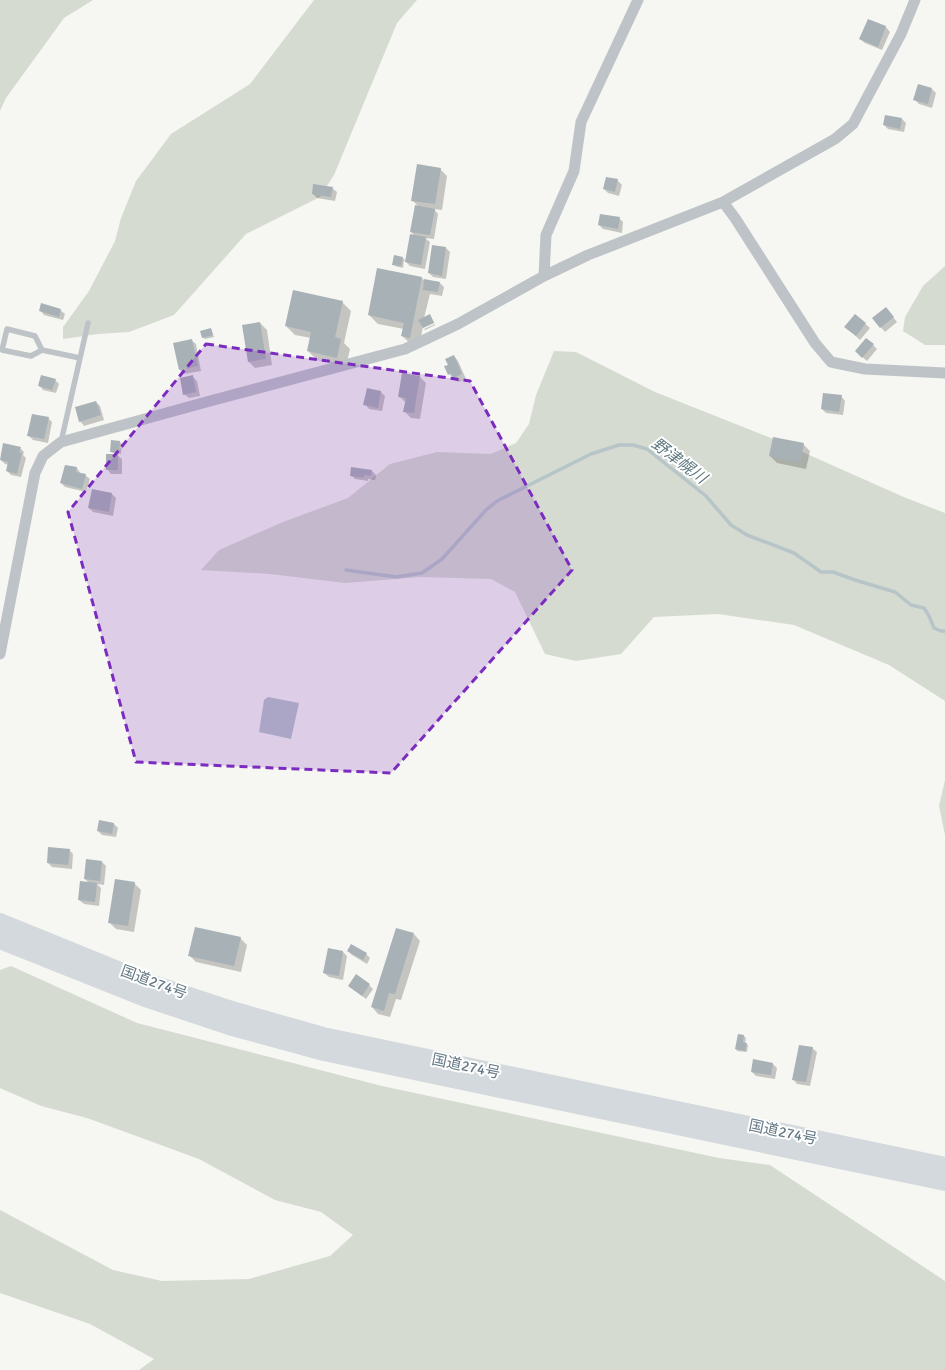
<svg xmlns="http://www.w3.org/2000/svg" width="945" height="1370" font-family="Signika,'Noto Sans JP',sans-serif">
	<style>
		.green { fill: #d6dbd1 }
		.water { fill: #b7c5c8 }
		.shadow { fill: #0003 }
		.lines { fill: none; stroke-linecap: round; stroke-linejoin: round }
		.stream { stroke: #b7c5c8; stroke-width: 3.5 }
		.building { fill: #a8b1b6 }
		.service { stroke: #bec3c7; stroke-width: 5.5 }
		.minor { stroke: #bec3c7; stroke-width: 11 }
		.trunk { stroke: #d4d9dd; stroke-width: 18 }
		.marked { fill: #7b2cbf; fill-opacity: 0.2; stroke: #7b2cbf; stroke-width: 3; stroke-dasharray: 8 5; stroke-linejoin: round }
		.labels { text-anchor: middle; dominant-baseline: central; stroke-width: 4; stroke-linejoin: round; paint-order: stroke }
		.street-label { font-size: 15px; fill: #647885; stroke: #fff }
		.water-label { font-size: 16px; font-style: italic; fill: #5f7a81; stroke: #fff }
	</style>
	<rect width="100%" height="100%" fill="#f6f6f2"/>
	<path class="green" d="M0 0H93L64 18 6 98 0 111Z
		M314 0H417L397 23 334 175 320 197 246 234 174 315 129 332 98 334 63 339V327L89 291 115 241 121 218 136 181 171 134 250 84Z
		M945 266V345H925L903 331 905 317 923 286Z
		M554 351 576 352 655 392 771 438 906 498 945 513V701L889 665 794 625 718 614 654 617 621 654 576 661 545 654 515 592 491 579 420 577 345 583 270 574 201 570 219 550 283 522 348 498 390 464 437 452 491 454 516 443 529 424 536 395Z
		M945 780V835L939 806Z
		M11 966 137 1023 382 1086 719 1158 770 1165 945 1281V1370H139L154 1359 90 1324 0 1293V1210L113 1270 162 1281 249 1279 330 1256 353 1235 321 1212 275 1200 199 1159 87 1118 41 1106 0 1088V970Z"/>
	<path class="water" d="M268 697 299 703 291 739 259 732 264 700Z"/>
	<path class="shadow" d="M868 20 886 27 890 32 882 50 865 43 860 39Z
		M932 89 936 93 932 108 919 104 915 100Z
		M902 119 906 123 904 132 888 129 884 125Z
		M440 169 447 176 442 210 434 209 438 214 434 239 425 238 430 242 425 269 410 266 404 260 403 268 395 266 394 264 403 258 406 261 415 236 411 232 419 207 412 200Z
		M617 180 622 185 619 196 608 193 604 189Z
		M332 188 337 192 335 201 317 198 313 194Z
		M601 215 619 218 623 222 622 233 603 229 599 225Z
		M446 248 450 252 446 279 433 277 429 273Z
		M378 269 422 278 425 281 439 282 444 287 442 296 430 294 424 318 430 316 434 322 423 327 419 346 412 345 402 336 404 329 378 324 369 315Z
		M342 302 351 311 344 343 350 349 346 366 317 360 308 351 311 338 295 335 286 326Z
		M40 310H60L65 314 63 320 44 315Z
		M890 313 897 322 885 332 873 318Z
		M855 315 870 328 860 340 846 327Z
		M260 323 267 330 272 365 255 368 249 362Z
		M435 324V325L425 330 424 329Z
		M211 329 214 337 205 339 203 337Z
		M191 340 196 344 201 371 184 374 180 370 174 344Z
		M873 345 877 349 867 361 860 355Z
		M454 356 458 361 466 379 458 382 449 374V365Z
		M419 376 426 383 420 419 411 418 404 411 406 403 399 396Z
		M193 377 197 381 200 396 189 398 184 394Z
		M55 380 59 384 56 393 43 390 39 385Z
		M368 389 381 392 385 396 382 411 369 409 365 404Z
		M841 396 845 401 843 415 826 413 822 409Z
		M96 402 100 406 104 420 84 426 80 421Z
		M48 418 52 422 48 443 33 440 28 435Z
		M120 442 122 444 121 454 113 453 111 451Z
		M803 444 810 451 806 469 777 463 770 456Z
		M20 448 24 452 23 455 26 458 21 477 11 475 7 471 9 465 5 464 1 460Z
		M117 455 122 459V474H111L107 469Z
		M77 468 81 474 85 475 90 479 86 492 65 487 61 483Z
		M372 471 376 475 375 480 368 479V481L355 479 351 475Z
		M112 494 116 498 113 516 93 512 89 508Z
		M100 821 114 824 118 828 116 837 102 835 98 831Z
		M69 850 73 854 72 869 52 867 48 863Z
		M102 862 106 866 104 885 97 884 101 888 99 906 84 904 79 900 89 883 85 879Z
		M134 883 141 890 134 932 116 929 109 922Z
		M414 934 420 941 401 1000 396 999 390 1017 378 1014 372 1007Z
		M240 938 247 945 241 972 196 962 189 955Z
		M329 949 343 952 347 956 343 980 329 977 324 973Z
		M348 951 366 954 370 958 367 964 352 955Z
		M369 985 373 989 366 999 349 986Z
		M738 1035 744 1036 746 1038 745 1043 748 1045 747 1052 737 1051 736 1049Z
		M812 1048 817 1052 810 1086 797 1084 793 1079Z
		M772 1063 777 1068 775 1079 756 1076 752 1072Z"/>
	<g class="lines">
		<path class="stream" d="M346 570 396 577 422 573 442 559 486 510 497 501 591 454 619 445H633L647 449 706 496 731 525 747 535 794 553 821 572H833L855 580 895 592 911 605 924 608 929 616 934 628 941 631H945"/>
	</g>
	<path class="building" d="M868 19 886 26 878 47 859 39Z
		M918 84 932 88 928 104 913 100Z
		M885 115 902 118 900 129 883 125Z
		M417 164 441 168 435 204 411 201Z
		M606 177 618 179 615 192 603 189Z
		M313 184 333 187 331 197 312 194Z
		M415 205 435 209 430 235 410 232Z
		M600 214 620 217 618 229 598 225Z
		M410 234 426 237 421 265 405 262Z
		M432 245 446 247 442 276 428 273Z
		M394 255 403 257 401 266 392 265Z
		M377 268 422 277 410 338 401 336 404 323 368 315Z
		M424 279 440 282 438 292 423 290Z
		M293 290 343 301 335 337 341 339 337 358 307 351 311 332 285 326Z
		M41 303 61 309 59 317 39 311Z
		M886 307 894 317 880 328 872 318Z
		M430 314 434 323 423 328 418 320Z
		M855 314 866 323 856 336 844 327Z
		M260 322 266 359 248 362 242 325Z
		M211 328 213 335 202 338 200 331Z
		M866 338 874 344 862 358 855 351Z
		M192 339 198 366 179 370 173 343Z
		M454 355 462 374 453 378 451 373 448 375 444 366 448 365 445 359Z
		M402 373 420 376 414 413 403 412 406 398 398 397Z
		M41 375 56 379 52 390 38 386Z
		M193 375 196 392 183 395 180 378Z
		M367 388 381 391 378 408 363 405Z
		M823 393 842 395 839 412 821 409Z
		M96 401 101 415 79 422 75 407Z
		M32 414 49 417 44 439 27 436Z
		M773 437 804 443 800 463 769 456Z
		M111 440 120 441 119 453 110 452Z
		M3 443 21 447 19 452 22 453 17 474 6 471 8 462 0 460Z
		M106 454H118V470H106Z
		M65 465 77 467 76 472 86 474 82 489 60 483Z
		M351 467 372 470 371 476 364 475V478L350 476Z
		M92 489 112 493 109 512 88 508Z
		M99 820 114 823 112 834 97 831Z
		M48 847 70 849 68 865 47 863Z
		M86 859 102 861 100 881 84 879Z
		M115 879 135 882 128 926 108 923Z
		M80 881 97 883 95 902 78 900Z
		M195 927 241 937 234 966 188 956Z
		M396 928 414 933 395 994 389 993 384 1011 371 1007Z
		M351 944 367 953 363 960 347 951Z
		M328 948 343 951 339 976 323 973Z
		M356 974 370 984 362 996 348 986Z
		M738 1034 744 1035 743 1042 747 1043 745 1051 735 1049Z
		M799 1045 813 1047 806 1082 792 1080Z
		M753 1059 773 1063 771 1075 751 1072Z"/>
	<g class="lines">
		<path class="service" d="M42 350 35 336 7 329 2 350 31 356 42 350 80 358
			M61 442 88 323"/>
		<path class="minor" d="M723 202 735 218 815 343 831 362 865 369 945 373
			M544 276 546 235 574 171 581 122 638 0
			M0 654 35 473 43 456 61 442 210 401 405 349 458 324 544 276 588 255 723 202 835 139 853 124 901 34 915 0"/>
		<path class="trunk" d="M0 922 150 983 235 1011 323 1036 945 1166
			M0 940 145 998 229 1026 324 1052 945 1182"/>
	</g>
	<path class="marked" d="M206 344 470 381 572 570 391 773 136 762 68 512Z"/>
	<g class="labels">
		<g class="street-label">
			<text transform="translate(154 982) rotate(20)">国道274号</text>
			<text transform="translate(466 1066) rotate(12)">国道274号</text>
			<text transform="translate(783 1132) rotate(12)">国道274号</text>
		</g>
		<g class="water-label">
			<text transform="translate(679 461) rotate(37)">野津幌川</text>
		</g>
	</g>
</svg>
